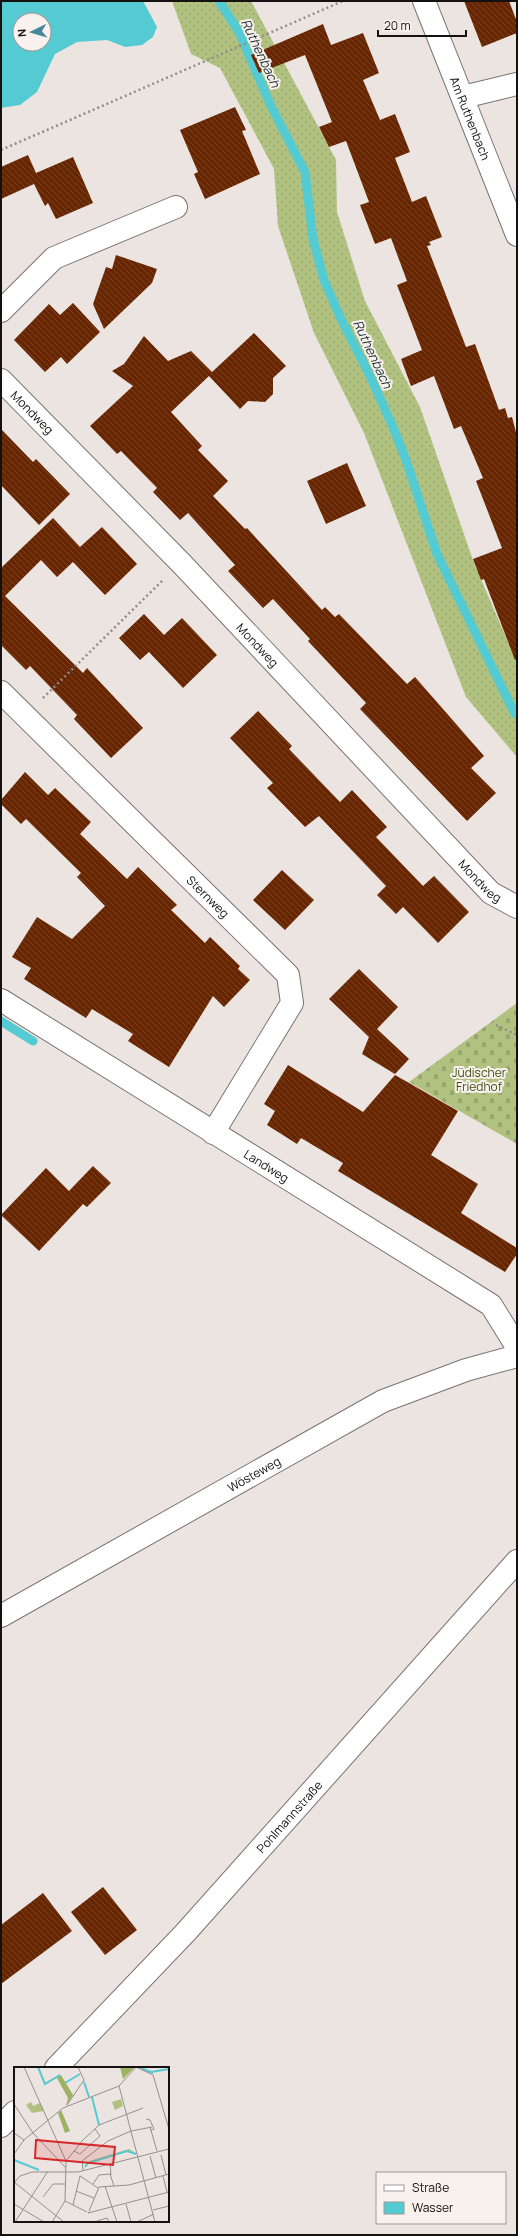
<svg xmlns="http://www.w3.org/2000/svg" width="518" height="2236" font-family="Manrope,sans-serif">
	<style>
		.grass { fill: url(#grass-dots) }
		.cemetery { fill: url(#cemetery-stones) }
		.water { fill: #54cbd2; fill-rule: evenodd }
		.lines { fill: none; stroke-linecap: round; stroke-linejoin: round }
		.stream { stroke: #54cbd2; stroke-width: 9 }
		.building { fill: url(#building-back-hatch) }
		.minor-casing { stroke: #7a736f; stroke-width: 24 }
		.path { stroke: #918c89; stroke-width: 2.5; stroke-dasharray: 2 3; stroke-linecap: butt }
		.minor { stroke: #fff; stroke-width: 22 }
		.labels { text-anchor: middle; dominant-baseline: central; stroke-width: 4; stroke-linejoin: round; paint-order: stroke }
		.street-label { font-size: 12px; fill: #141110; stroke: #f9f1ed }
		.park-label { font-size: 12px; fill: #3f4b11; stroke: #f9f1ed }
		.water-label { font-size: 13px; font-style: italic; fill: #1a2f31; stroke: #f9f1ed }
		.inset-river { fill: none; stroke: #54cbd2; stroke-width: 2 }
		.inset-road { fill: none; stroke: #96908d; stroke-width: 1 }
		.view { fill: #d62828; fill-opacity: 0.15; stroke: #d62828; stroke-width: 2 }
		.inset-edge { fill: none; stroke: #141110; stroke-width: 2 }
	</style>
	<defs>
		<pattern id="grass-dots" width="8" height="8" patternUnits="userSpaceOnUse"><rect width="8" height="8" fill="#b1c280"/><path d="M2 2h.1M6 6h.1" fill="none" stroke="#97a66e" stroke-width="1.8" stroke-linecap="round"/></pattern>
		<pattern id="cemetery-stones" width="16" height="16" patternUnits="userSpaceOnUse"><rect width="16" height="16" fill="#b1c280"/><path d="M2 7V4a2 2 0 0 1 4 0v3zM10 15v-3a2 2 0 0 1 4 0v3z" fill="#97a66e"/></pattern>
		<pattern id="building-back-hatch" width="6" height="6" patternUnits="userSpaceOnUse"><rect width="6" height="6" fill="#672500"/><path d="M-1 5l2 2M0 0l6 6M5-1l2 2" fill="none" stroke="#774225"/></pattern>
	</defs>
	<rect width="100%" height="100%" fill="#ece4e0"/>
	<path class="grass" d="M172 1H251L336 160 337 212 365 301 420 407 474 563 517 663V757L466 697 364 433 314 333 278 226 274 169 220 68 191 54Z"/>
	<path class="cemetery" d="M517 1003V1144L409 1082Z"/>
	<path class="water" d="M1 1H143L157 27 153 37 142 45 125 47 107 40 77 42 55 54 37 92 20 105 1 108ZM20 20H44V44H20Z"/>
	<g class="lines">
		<path class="stream" d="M219 1 239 32 271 106 305 172 313 239 324 280 341 319 369 374 393 427 406 460 437 554 514 712 517 715
			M1 1021 33 1041"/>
	</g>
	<path class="building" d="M464 1H509L517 22V33L482 47Z
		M323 24 331 45 363 33 379 73 363 80 380 120 395 114 410 152 395 158 412 202 426 196 442 237 429 242 431 245 427 246 466 347 475 344 499 410 505 408 508 418 512 417 517 436V660H515L484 579 481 580 473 559 502 548 476 481 483 478 461 426 454 429 434 376 411 386 401 359 422 350 397 285 407 281 391 238 375 244 360 205 369 202 346 141 329 147 319 127 332 122 305 55 259 73 251 55Z
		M235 107 246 130 242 131 260 174 205 199 194 174 198 172 180 130Z
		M28 155 36 173 73 157 93 203 56 219 48 203 45 206 34 184 1 199V167Z
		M116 255 157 269 152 283 104 329 93 304 106 267 112 269Z
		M73 303 100 332 67 364 61 357 45 372 14 340 49 304 60 315Z
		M254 333 286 366 273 378V394L265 402 248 401 240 409 209 376 171 412 202 446 198 450 228 481 213 496 245 529 247 528 322 610 325 607 335 617 339 614 407 684 415 677 484 756 471 768 496 793 467 821 360 709 366 703 308 641 310 639 273 599 263 608 228 571 235 565 188 513 180 520 153 492 157 488 121 451 117 454 90 426 133 386 112 371 124 364 144 336 168 361 191 351 212 372Z
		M1 429 33 462 36 459 70 494 39 525 1 485Z
		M347 463 366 506 326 524 307 481Z
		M53 518 80 547 102 527 137 564 105 595 73 562 57 577 41 560 5 596 83 673 87 668 143 728 111 758 74 719 77 715 30 666 26 670 1 645V568Z
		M144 614 164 635 182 618 217 655 183 688 149 652 140 660 119 638Z
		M258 711 292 746 289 749 340 802 352 790 387 827 376 837 423 886 434 876 469 912 438 943 403 907 396 914 377 895 386 886 319 816 305 827 267 788 273 783 230 738Z
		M25 772 48 795 55 788 91 822 80 834 127 879 138 867 177 905 171 910 205 943 210 937 240 966 238 969 250 980 224 1007 213 996 169 1067 128 1041 133 1034 92 1009 86 1018 24 979 31 968 12 957 37 917 72 939 105 906 77 877 81 873 26 819 21 824 1 804V800Z
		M282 870 314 900 285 930 253 900Z
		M359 969 398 1007 377 1029 409 1059 395 1074 362 1054 369 1037 329 999Z
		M288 1065 363 1112 395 1075 458 1111 431 1155 478 1184 461 1213 517 1248V1254L505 1272 338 1171 343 1163 301 1138 297 1144 267 1125 275 1111 264 1104Z
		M93 1166 111 1183 87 1207 83 1204 39 1251 1 1215 46 1168 69 1191Z
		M103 1887 137 1930 105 1955 71 1912Z
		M43 1893 72 1931 1 1984V1925Z"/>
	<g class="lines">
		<defs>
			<g id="minor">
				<path id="s1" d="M424 1 517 235"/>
				<path d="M463 97 517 84"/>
				<path d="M1 311 54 258 176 207"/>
				<path id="s2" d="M1 380 182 564 491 893 517 907"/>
				<path id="s3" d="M1 692 288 975 292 1003 213 1133"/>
				<path id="s4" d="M1 1000 491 1305 517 1347"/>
				<path id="s5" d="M1 1616 383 1401 466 1370 517 1356"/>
				<path id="s6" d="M56 2068 186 1932 517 1561"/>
				<path d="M1 2126 15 2112"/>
			</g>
		</defs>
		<use href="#minor" class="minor-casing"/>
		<path class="path" d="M1 150 343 1
			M43 698 162 581
			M496 1025 517 1035"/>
		<use href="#minor" class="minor"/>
	</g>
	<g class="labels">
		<g class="street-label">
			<text stroke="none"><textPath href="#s1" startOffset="126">Am Ruthenbach</textPath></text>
			<text stroke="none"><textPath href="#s2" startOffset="45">Mondweg</textPath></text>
			<text stroke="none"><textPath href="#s2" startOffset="369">Mondweg</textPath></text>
			<text stroke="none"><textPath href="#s2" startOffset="693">Mondweg</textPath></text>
			<text stroke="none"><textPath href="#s3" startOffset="291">Sternweg</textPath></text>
			<text stroke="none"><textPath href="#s4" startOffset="313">Landweg</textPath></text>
			<text stroke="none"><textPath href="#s5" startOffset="290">Wösteweg</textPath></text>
			<text stroke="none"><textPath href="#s6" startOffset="343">Pohlmannstraße</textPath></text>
		</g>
		<g class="park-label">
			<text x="479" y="1072">Jüdischer<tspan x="479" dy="14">Friedhof</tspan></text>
		</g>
		<g class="water-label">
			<text transform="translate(261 53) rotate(65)">Ruthenbach</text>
			<text transform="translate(373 354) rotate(65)">Ruthenbach</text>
		</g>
	</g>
	<g transform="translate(14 2067)">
		<rect width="155" height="155" fill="#ece4e0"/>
		<path d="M107 32 109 39 101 43 98 35ZM17 35 19 39 26 36 30 44 18 46 12 38ZM115 82 122 86 115 84 102 88 75 96 70 102 75 94Z" fill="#b1c280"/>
		<path d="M106 0H121L109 12ZM47 8 59 28 52 39 54 31 43 11 30 16ZM47 43 56 64 51 66 44 46Z" fill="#9eb264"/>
		<path class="inset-river" d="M24 0 31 17 46 8M127 1 139 6M137 5 155 2M70 15 75 30M51 16 66 7M78 30 85 58M0 93 25 103M71 100 74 96 113 84 122 87"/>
		<path class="inset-road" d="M10 0 52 94 51 134 38 155M122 0 139 8 155 62M105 19 141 155M0 37 19 66 52 101M53 38 70 13 64 0M132 52 136 53 140 62 137 63M136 60 143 84M0 66 10 73M60 84 66 87 86 69 81 62M0 87 10 73 49 41 105 19 122 0M147 88 152 108M136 89 142 111M52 94 69 73 85 58 129 41M96 96 97 108M69 103 68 94 94 74 117 64 138 60M149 109 153 125M0 115 50 155M1 115 6 109 18 105H64L155 82M79 117 85 108 96 107 100 119M91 119 103 155M62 124 80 131M29 130 39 117H52M51 134 73 145M0 137 30 155M112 137 117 155M59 138 66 109 84 121M139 143 155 139M75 144 85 120 115 118 155 107M77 145 74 146 155 125M83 154 93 151 95 155M1 155 34 104M123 155 140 147"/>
		<path class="view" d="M22 73 101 80 99 98 21 91Z"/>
		<rect width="155" height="155" class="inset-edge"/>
	</g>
	<rect width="518" height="2236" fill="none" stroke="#141110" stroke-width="4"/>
	<rect x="376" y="2172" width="130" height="52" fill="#f9f1ed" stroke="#9d9795"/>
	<rect x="384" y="2185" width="20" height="6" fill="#ffffff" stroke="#9d9795"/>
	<text x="412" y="2192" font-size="12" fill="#141110">Straße</text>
	<rect x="384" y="2202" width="20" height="12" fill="#54cbd2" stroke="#9d9795"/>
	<text x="412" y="2212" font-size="12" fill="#141110">Wasser</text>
	<g transform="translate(32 32) rotate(265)"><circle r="19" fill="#f9f1ed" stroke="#9d9795"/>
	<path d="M0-3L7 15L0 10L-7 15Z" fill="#47889a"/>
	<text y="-6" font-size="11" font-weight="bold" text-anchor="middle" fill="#141110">N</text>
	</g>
	<path d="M378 30v6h88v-6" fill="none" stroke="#141110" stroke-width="2"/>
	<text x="384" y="30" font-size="12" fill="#141110" stroke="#f9f1ed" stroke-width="3" paint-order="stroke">20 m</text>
</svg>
